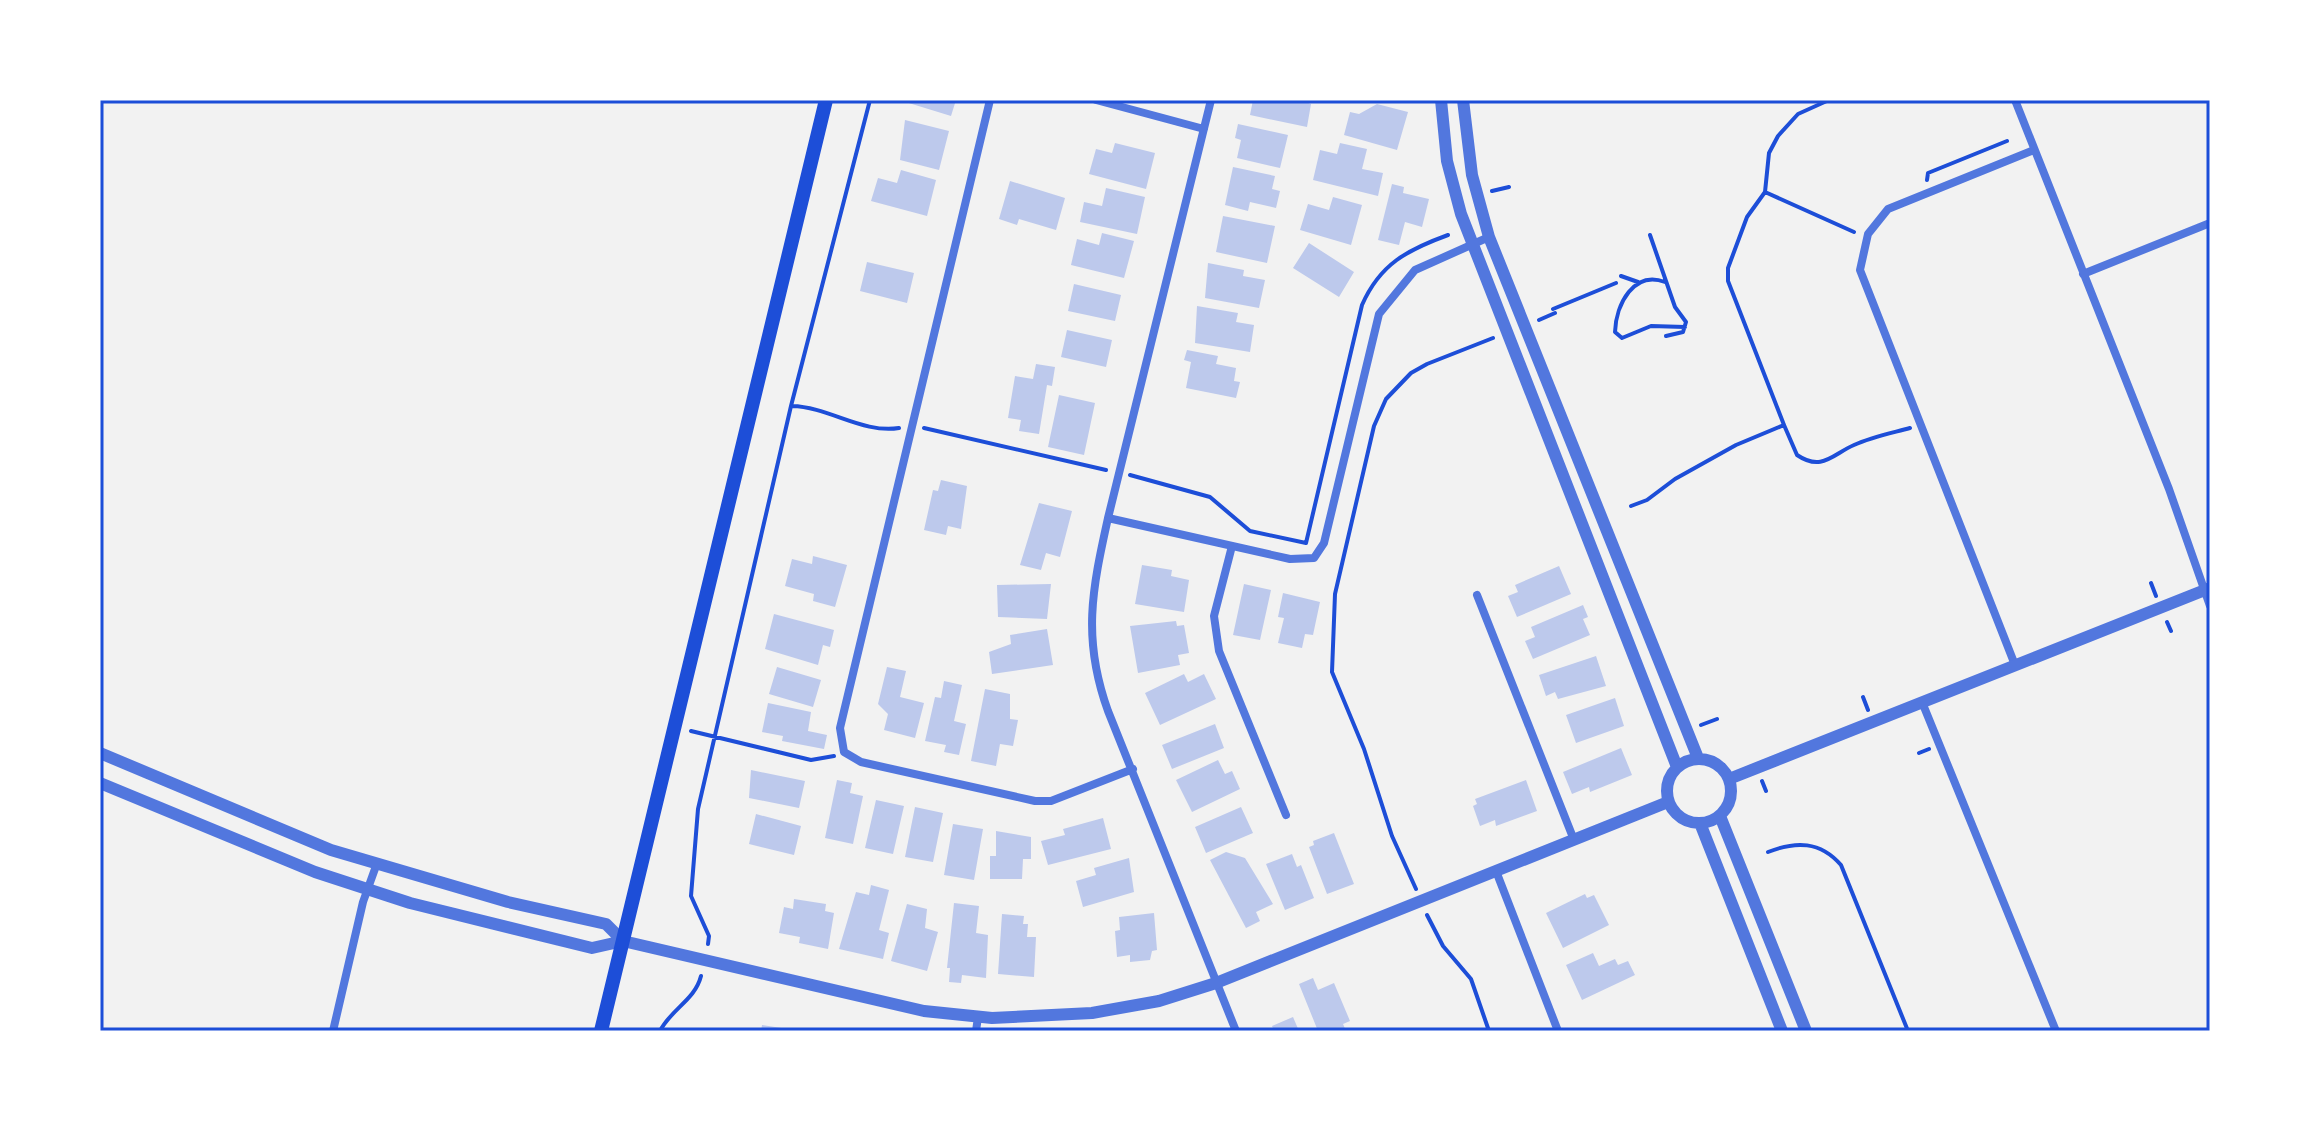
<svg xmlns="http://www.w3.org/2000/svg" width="2310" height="1131" font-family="Mulish,sans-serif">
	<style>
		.building { fill: #bdc9ec }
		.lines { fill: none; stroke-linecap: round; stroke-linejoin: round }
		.path { stroke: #1d4ed8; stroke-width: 4 }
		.minor { stroke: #5277de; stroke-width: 8 }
		.tertiary { stroke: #5277de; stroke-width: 12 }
		.secondary { stroke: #1d4ed8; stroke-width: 14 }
		.neatline { fill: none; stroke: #1d4ed8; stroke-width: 3 }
	</style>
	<rect width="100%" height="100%" fill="#f2f2f2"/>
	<path class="building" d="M899 100H956L951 116Z
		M1253 100H1301L1311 104 1307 127 1250 115Z
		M1377 104 1408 112 1397 150 1344 135 1350 112 1359 114Z
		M905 120 949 131 939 170 900 160Z
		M1238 124 1288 135 1280 168 1237 158 1241 140 1235 138Z
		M1115 143 1155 153 1146 189 1089 174 1096 149 1112 153Z
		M1340 143 1367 149 1362 169 1383 173 1378 196 1313 180 1320 150 1337 154Z
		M1233 167 1275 176 1272 189 1280 191 1276 208 1250 202 1248 211 1225 205Z
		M901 170 936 180 927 216 871 201 878 178 897 183Z
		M1010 181 1065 198 1056 230 1019 219 1017 225 999 219Z
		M1392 184 1404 187 1403 193 1429 199 1422 227 1405 222 1399 245 1378 240Z
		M1106 188 1145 197 1137 234 1080 222 1084 202 1102 206Z
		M1333 197 1362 205 1351 245 1300 230 1308 204 1329 210Z
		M1223 216 1275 226 1267 263 1216 252Z
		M1102 233 1134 241 1124 278 1071 265 1077 239 1099 245Z
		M1309 243 1354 272 1339 297 1293 268Z
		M867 262 914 273 907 303 860 291Z
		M1208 263 1244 270 1243 276 1265 280 1259 308 1205 298Z
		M1074 284 1121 295 1115 321 1068 311Z
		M1197 306 1238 313 1236 322 1254 325 1250 352 1195 343Z
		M1067 330 1112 340 1106 367 1061 357Z
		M1187 350 1218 356 1216 364 1236 368 1234 381 1240 382 1236 398 1186 388 1191 362 1184 360Z
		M1036 364 1055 367 1052 386 1047 385 1039 434 1019 431 1021 420 1008 418 1015 376 1033 379Z
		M1059 395 1095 403 1084 455 1048 447Z
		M941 480 967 486 961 529 948 526 946 535 924 530 933 490 938 491Z
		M1039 503 1072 511 1060 557 1046 553 1041 570 1020 565Z
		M813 556 847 565 835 607 813 601 814 594 785 586 792 559 812 564Z
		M1142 565 1172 570 1171 576 1189 580 1184 612 1135 604Z
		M1559 566 1571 594 1517 617 1508 596 1518 592 1515 585Z
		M1051 584 1047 619 998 617 997 585Z
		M1244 584 1271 590 1260 640 1233 635Z
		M1283 593 1320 602 1313 635 1305 634 1302 648 1278 643 1284 618 1278 617Z
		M1583 605 1588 617 1583 619 1590 635 1533 659 1525 641 1535 637 1531 627Z
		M774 614 834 630 830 647 823 645 818 665 765 649Z
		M1176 621 1177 626 1184 625 1189 653 1178 655 1180 665 1138 673 1130 626Z
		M1047 629 1053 665 992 674 989 652 1011 644 1010 635Z
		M1596 656 1606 686 1558 699 1555 692 1546 696 1539 675Z
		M777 667 821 680 813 707 769 694Z
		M887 667 906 671 900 697 924 703 915 738 884 730 888 714 878 704Z
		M1184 674 1188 682 1204 674 1216 699 1160 725 1145 693Z
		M944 681 962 685 954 721 966 724 959 755 944 752 946 745 925 741 935 697 941 698Z
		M985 689 1010 694V719L1018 720 1013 746 1000 744 996 766 971 761Z
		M1615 698 1624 726 1576 743 1566 715Z
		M768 703 811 712 808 731 827 735 824 749 782 741 783 736 762 732Z
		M1215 724 1224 748 1172 769 1162 745Z
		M1621 748 1632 775 1590 792 1589 787 1572 794 1563 772Z
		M1218 760 1225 774 1232 771 1240 789 1192 812 1176 780Z
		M751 770 805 781 799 808 749 798Z
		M837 780 852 783 850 793 863 796 853 844 825 838Z
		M1526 780 1537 811 1496 826 1495 820 1480 826 1473 806 1477 804 1475 799Z
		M876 800 904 806 893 854 865 848Z
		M915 807 943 813 933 862 905 857Z
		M1241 807 1253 833 1206 853 1195 827Z
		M756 814 801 826 794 855 749 844Z
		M1103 818 1111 849 1048 865 1041 841 1065 835 1063 829Z
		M953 824 983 829 974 880 944 875Z
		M996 831 1031 837V859H1023L1022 879H990V856H996Z
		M1334 833 1354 884 1327 894 1309 847 1314 845 1313 841Z
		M1226 852 1245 858 1273 904 1256 912 1260 921 1246 928 1210 860Z
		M1292 854 1297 867 1301 865 1314 898 1285 910 1266 864Z
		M1129 858 1134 892 1083 907 1076 881 1096 875 1094 868Z
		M871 885 889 890 879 930 889 933 883 959 839 949 856 892 869 895Z
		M1585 894 1587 898 1594 895 1609 925 1563 948 1546 913Z
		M794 899 826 904 825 911 834 913 828 949 799 943 800 937 779 933 784 907 793 909Z
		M954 903 979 906 976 933 988 935 986 978 962 975 961 983 949 982 950 968H947Z
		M907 904 927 909 925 928 938 932 927 971 891 961Z
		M1154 913 1157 950 1152 951 1150 960 1130 962V955L1117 957 1115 931 1120 930 1119 917Z
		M1002 914 1024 916 1023 924H1028L1027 937H1036L1034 977 998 974Z
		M1593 953 1599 966 1615 959 1618 965 1628 961 1635 975 1582 1000 1566 965Z
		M1313 978 1318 990 1334 983 1350 1021 1343 1024 1346 1031H1318L1299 984Z
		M1293 1017 1299 1031H1274L1272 1026Z
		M762 1025 788 1029V1031H761Z"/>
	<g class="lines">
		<path class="path" d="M1927 180 1928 173 2007 141
			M1492 191 1509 187
			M1765 192 1854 232
			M1650 235 1675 307 1686 322 1683 332 1666 336
			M1621 276 1638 282
			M1665 282C1634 270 1616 304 1615 332L1622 338 1651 326 1685 327
			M1553 309 1616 283
			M1539 320 1555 313
			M792 406C829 407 863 434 899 428
			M1784 425 1728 281V268L1747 217 1765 192 1769 153 1778 136 1798 114 1829 100
			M924 428 1106 470
			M1130 475 1210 497 1250 531 1306 543 1362 305C1380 264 1407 250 1448 235
			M1631 506 1647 500 1675 479 1736 445 1784 425 1797 455C1822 472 1833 454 1854 445 1872 437 1892 433 1910 428
			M2151 583 2156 596
			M2167 622 2171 631
			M1863 697 1868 710
			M1701 725 1717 719
			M691 731 811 760 834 756
			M1919 753 1929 749
			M1762 781 1766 791
			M1768 852C1796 841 1820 841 1841 865L1908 1031
			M1416 889 1392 836 1364 749 1332 672 1335 594 1374 426 1386 399 1411 373 1427 364 1493 338
			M1427 915 1443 946 1471 979 1489 1031
			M708 944 709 936 691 896 698 809 791 406 870 100
			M660 1031C671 1009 695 1000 701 976"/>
		<path class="minor" d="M990 100 840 728 844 752 861 762 1035 801H1051L1133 769
			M1096 100 1204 129
			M1211 100 1108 518C1092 590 1082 639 1108 711L1236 1031
			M2015 100 2169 489 2210 606
			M2083 274 2210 223
			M1108 518 1290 559 1314 558 1324 543 1379 314 1415 270 1489 237
			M1232 546 1214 616 1219 651 1286 815
			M1477 595 1574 840
			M2015 665 1860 270 1868 234 1888 209 2034 150
			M1922 702 2056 1031
			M1496 871 1558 1031
			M333 1031 363 902 376 866
			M976 1031 978 1017"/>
		<path class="tertiary" d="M1441 100 1447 161 1461 214 1677 767
			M1463 100 1472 175 1489 237 1698 758
			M100 753 331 850 508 902 606 924 623 941
			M1667 791a32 32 0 1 1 64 0a32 32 0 1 1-64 0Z
			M1729 779 2210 588
			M100 783 315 872 410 903 592 948 623 941 924 1011 992 1018 1092 1013 1159 1001 1216 983 1668 802
			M1720 816 1806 1031
			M1700 823 1782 1031"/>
		<path class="secondary" d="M601 1031 826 100"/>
	</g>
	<rect width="2310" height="1131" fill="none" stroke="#ffffff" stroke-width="204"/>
	<rect x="102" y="102" width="2106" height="927" class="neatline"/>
</svg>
